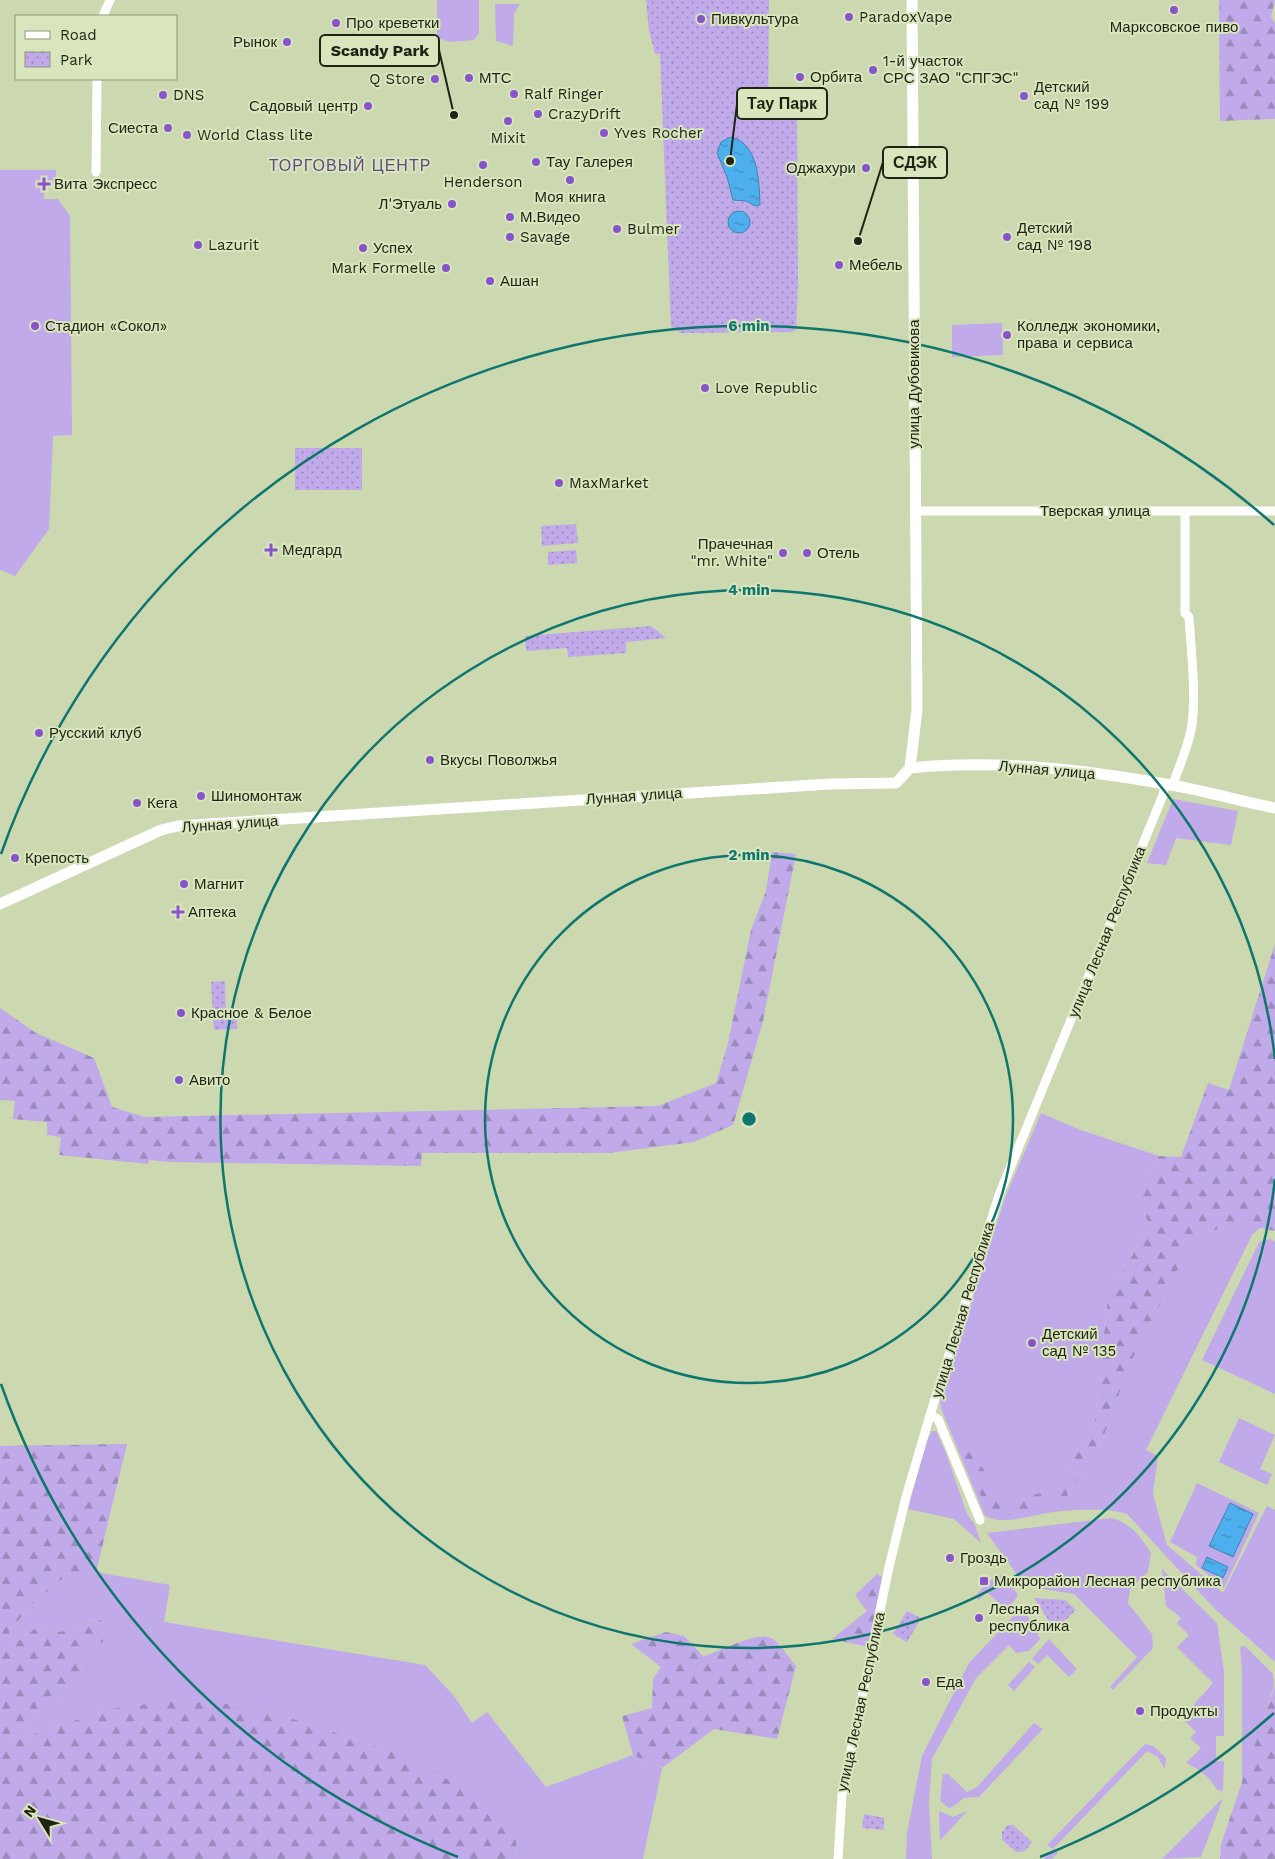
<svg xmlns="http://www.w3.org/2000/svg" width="1275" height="1859" font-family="'Work Sans',sans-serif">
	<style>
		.grass { fill: #c0aae9 }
		.forest { fill: url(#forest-firs) }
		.park { fill: url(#park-dots) }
		.water { fill: url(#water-ripples); stroke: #4085ad }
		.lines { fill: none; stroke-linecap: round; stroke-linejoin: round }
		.minor { stroke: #fff; stroke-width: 9 }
		.tertiary { stroke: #fff; stroke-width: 11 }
		.ring { fill: none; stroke: #0f766e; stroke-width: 2.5 }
		.poi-dot { fill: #8854cc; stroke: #d9e5bd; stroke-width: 2 }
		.labels { text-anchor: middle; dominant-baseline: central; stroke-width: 4; stroke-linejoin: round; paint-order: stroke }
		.poi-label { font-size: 15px; fill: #1f2314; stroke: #d9e5bd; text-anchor: start }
		.street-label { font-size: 15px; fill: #1f2314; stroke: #d9e5bd }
		.neighbourhood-label { font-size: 16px; letter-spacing: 1px; fill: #614987; stroke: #d9e5bd }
		.centre { fill: #0f766e; stroke: #d9e5bd; stroke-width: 2.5 }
		.ring-label { font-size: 15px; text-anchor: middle; font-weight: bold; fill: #0f766e; stroke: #d9e5bd; stroke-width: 4; stroke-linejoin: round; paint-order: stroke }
		.leader { fill: none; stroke: #1f2314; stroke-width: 2 }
		.callout-dot { fill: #1f2314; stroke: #d9e5bd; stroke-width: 2 }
		.callout { fill: #d9e5bd; stroke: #1f2314; stroke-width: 2 }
		.callout-label { font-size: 16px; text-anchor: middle; font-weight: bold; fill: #1f2314 }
	</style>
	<defs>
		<pattern id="forest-firs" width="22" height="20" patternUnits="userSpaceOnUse" patternTransform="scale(1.25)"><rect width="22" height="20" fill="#c0aae9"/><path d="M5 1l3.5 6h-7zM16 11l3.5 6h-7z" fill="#9b8abc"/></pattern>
		<pattern id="park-dots" width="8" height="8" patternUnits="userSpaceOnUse" patternTransform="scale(1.25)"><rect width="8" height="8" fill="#c0aae9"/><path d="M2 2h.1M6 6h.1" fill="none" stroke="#9b8abc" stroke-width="1.8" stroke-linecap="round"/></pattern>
		<pattern id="water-ripples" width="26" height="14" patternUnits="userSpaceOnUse" patternTransform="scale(1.25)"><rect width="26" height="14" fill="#4eafee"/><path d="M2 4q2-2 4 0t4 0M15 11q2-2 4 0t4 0" fill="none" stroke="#408ec0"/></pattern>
	</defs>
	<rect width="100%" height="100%" fill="#ccd8b0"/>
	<path class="grass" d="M437 0H479V33L474 40 451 42 440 39 437 35Z
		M495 4H520L514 14 513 46 496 41Z
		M0 170H56V184L44 185V199H58L70 216 72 435 53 436 49 529 15 576 0 570Z
		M1002 323 1003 355 952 357V325Z
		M1173 799 1238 811 1231 845 1176 838 1166 865 1147 863Z
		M1041 1113 1078 1129 1159 1156 1138 1200 1150 1226 1108 1296 1095 1420 1076 1453 1063 1487 1004 1504 971 1448 992 1513 1067 1496 1103 1438 1130 1364 1195 1235 1241 1224 1261 1227 1252 1235 1146 1450 1158 1456 1153 1494 1167 1545 1223 1593 1267 1506 1275 1510V1662L1215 1609 1127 1514C1103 1507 1078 1510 1053 1512 1032 1515 1005 1526 985 1516L941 1408 940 1400 1005 1198Z
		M1270 1239 1275 1242V1394L1202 1360 1259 1242Z
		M1239 1418 1275 1435 1260 1469 1272 1474 1267 1485 1219 1462Z
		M932 1431H936L946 1453 967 1514 975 1525 981 1543 954 1519 908 1509 926 1442Z
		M1197 1483 1259 1513 1224 1588 1196 1565 1197 1557 1170 1542Z
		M1111 1518C1131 1523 1140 1536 1151 1553L1148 1572 1130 1589 1128 1603 1152 1634 1153 1648 1113 1690 1110 1687 1137 1657 1074 1594 1031 1587 1023 1583 987 1533Z
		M1162 1569 1217 1623 1224 1672V1736H1216V1761H1224L1223 1791 1217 1790C1210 1777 1199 1769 1186 1763L1201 1748 1190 1738 1196 1732 1182 1718 1213 1683 1177 1647 1189 1635 1177 1623 1181 1618 1166 1606Z
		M96 1572 170 1585 164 1622 425 1665 454 1696 472 1723 487 1712 546 1787 633 1755 662 1768 643 1859H517L516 1832 448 1779 429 1773 397 1753 278 1714 229 1704 177 1700 109 1709 12 1741 11 1734 71 1695C81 1682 79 1665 86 1650L103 1642 101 1620 83 1621 71 1630 53 1633 41 1625 13 1643 9 1632 31 1605 62 1579Z
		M996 1575H1001L1017 1593V1597L1006 1610 987 1592 979 1600 975 1596Z
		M1021 1608 1036 1628 1040 1639 1029 1651 1016 1653 1009 1645 976 1678 932 1759 929 1803 932 1859H906L907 1833 922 1756 969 1663Z
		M1049 1639 1077 1669 1069 1677 1047 1655 1038 1664 1032 1659Z
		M1245 1646 1273 1674 1274 1685 1242 1788V1672L1240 1647Z
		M1029 1662 1035 1667 1014 1691 1008 1685Z
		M1034 1723 1043 1729 979 1797 964 1798 954 1806 949 1808 940 1801 943 1774H948L967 1792 977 1787Z
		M1145 1744 1153 1746 1166 1758 1165 1769 1158 1757 1147 1751 1053 1849 1058 1853 1052 1859H1043L1053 1849 1047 1845Z
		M1223 1798 1201 1857 1162 1859Z
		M939 1811 953 1817 967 1811 940 1841Z"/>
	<path class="forest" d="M1219 0H1275L1271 17 1275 23V119L1220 121Z
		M772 852 796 854 763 1021 733 1125 694 1142 609 1153H422L421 1166 169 1162 149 1160 148 1164 59 1155 61 1137 47 1135V1122L13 1119 15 1101 0 1100V1008L36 1033 94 1058 112 1107 145 1117 658 1106 716 1083 728 1043 751 930 766 891Z
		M1275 944V1231L1241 1224 1195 1235 1130 1364 1103 1438 1067 1496 1011 1515 992 1513 982 1498 959 1450 971 1448 1004 1503 1063 1487 1076 1453 1095 1420 1108 1296 1150 1226 1138 1200 1159 1156 1181 1157 1208 1083 1229 1090Z
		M127 1444 96 1572 62 1579 31 1605 9 1632 13 1643 41 1625 53 1633 71 1630 83 1621 101 1620 105 1631 103 1642 86 1650C79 1665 81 1682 71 1695L11 1734 12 1741 109 1709 177 1700 229 1704 278 1714 397 1753 429 1773 448 1779 487 1799 516 1832 517 1859H0V1446Z
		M877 1574 882 1577 869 1647 832 1639 867 1611 855 1595Z
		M666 1632 684 1636 703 1656C721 1652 759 1629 773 1639 781 1645 789 1658 796 1666L777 1739 714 1729 662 1768 633 1755 622 1716 652 1708 653 1679 661 1667 631 1644Z
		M1275 1685V1859H1220L1221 1844Z"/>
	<path class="park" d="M646 0H769L768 119 797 120 798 283 796 330 791 332 681 333 671 327 660 54H655L649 31Z
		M295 448H362V490H295Z
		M576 524 578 543 542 546 541 526Z
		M576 550 577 563 548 565V552Z
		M651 626 666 638 626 642V653L568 657 567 648 526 651 525 636Z
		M225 981 226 1013H236L237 1029 214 1030 211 982Z
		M1034 1598 1065 1600 1076 1610 1055 1630Z
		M907 1611 921 1618 907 1642 893 1634Z
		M864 1814 884 1818V1830L862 1828Z
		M1008 1825H1013L1032 1842 1025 1851 1016 1852 1002 1840V1832Z"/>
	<path class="water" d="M731 137C759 144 759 182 760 205L755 206 746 201 733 200 727 177 717 153 721 142Z
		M728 222a11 11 0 1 1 22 0a11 11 0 1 1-22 0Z
		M1230 1503 1253 1514 1233 1557 1209 1546Z
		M1207 1557 1228 1567 1223 1578 1202 1568Z"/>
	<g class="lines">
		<path class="minor" d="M103 16 110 0
			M96 172 97 79
			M915 511H1275
			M1173 785C1179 766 1187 750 1191 730 1197 698 1191 650 1189 617L1185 613V512
			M930 1415 938 1419 980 1520
			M838 1859 842 1794 889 1567 906 1497 930 1415 999 1195 1163 795 1165 784"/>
		<path class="tertiary" d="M910 768 917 710 912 0
			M0 904 161 830 178 826 830 784 896 783 910 768C997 759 1086 770 1171 785 1206 791 1240 801 1275 808"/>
	</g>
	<g class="ring">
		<circle cx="749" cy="1119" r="264"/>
		<path d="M1275 1179A529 529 0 1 1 1275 1059"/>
		<path d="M1274 1713A793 793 0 0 1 1040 1857M458 1857A793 793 0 0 1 1 1384M1 854A793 793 0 0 1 1274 525"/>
	</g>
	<g class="poi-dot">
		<circle cx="1174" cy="10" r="5"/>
		<circle cx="849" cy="17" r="5"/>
		<circle cx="701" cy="19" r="5"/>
		<circle cx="336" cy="23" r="5"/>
		<circle cx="287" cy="42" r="5"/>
		<circle cx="873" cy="70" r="5"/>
		<circle cx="800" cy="77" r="5"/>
		<circle cx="469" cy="78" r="5"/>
		<circle cx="435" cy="79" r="5"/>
		<circle cx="514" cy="94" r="5"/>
		<circle cx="163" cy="95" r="5"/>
		<circle cx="1024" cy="96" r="5"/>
		<circle cx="368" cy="106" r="5"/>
		<circle cx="538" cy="114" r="5"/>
		<circle cx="508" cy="121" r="5"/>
		<circle cx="168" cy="128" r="5"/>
		<circle cx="604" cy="133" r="5"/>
		<circle cx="187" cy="135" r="5"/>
		<circle cx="536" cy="162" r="5"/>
		<circle cx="483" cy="165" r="5"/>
		<circle cx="866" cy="168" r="5"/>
		<circle cx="570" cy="180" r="5"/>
		<path d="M41.5 176.5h5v5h5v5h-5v5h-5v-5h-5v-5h5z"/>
		<circle cx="452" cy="204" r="5"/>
		<circle cx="510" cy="217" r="5"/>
		<circle cx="617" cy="229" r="5"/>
		<circle cx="510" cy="237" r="5"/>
		<circle cx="1007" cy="237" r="5"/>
		<circle cx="198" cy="245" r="5"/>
		<circle cx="363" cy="248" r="5"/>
		<circle cx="839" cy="265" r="5"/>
		<circle cx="446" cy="268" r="5"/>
		<circle cx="490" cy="281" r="5"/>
		<circle cx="35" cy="326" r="5"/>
		<circle cx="1007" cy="335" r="5"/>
		<circle cx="705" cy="388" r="5"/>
		<circle cx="559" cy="483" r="5"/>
		<path d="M268.5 542.5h5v5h5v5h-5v5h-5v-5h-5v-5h5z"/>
		<circle cx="783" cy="553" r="5"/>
		<circle cx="807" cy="553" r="5"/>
		<circle cx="39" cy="733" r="5"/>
		<circle cx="430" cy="760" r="5"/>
		<circle cx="201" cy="796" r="5"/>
		<circle cx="137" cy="803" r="5"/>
		<circle cx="15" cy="858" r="5"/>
		<circle cx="184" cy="884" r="5"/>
		<path d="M175.5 904.5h5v5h5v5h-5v5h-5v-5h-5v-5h5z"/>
		<circle cx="181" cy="1013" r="5"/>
		<circle cx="179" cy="1080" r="5"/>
		<circle cx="1032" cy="1343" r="5"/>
		<circle cx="950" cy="1558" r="5"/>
		<rect x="979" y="1576" width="10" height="10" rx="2.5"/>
		<circle cx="979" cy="1618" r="5"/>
		<circle cx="926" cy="1682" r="5"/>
		<circle cx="1140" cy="1711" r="5"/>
	</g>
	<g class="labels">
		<g class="poi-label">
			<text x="859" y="17">ParadoxVape</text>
			<text x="711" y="19">Пивкультура</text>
			<text x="346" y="23">Про креветки</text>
			<text x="1174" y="27" text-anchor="middle">Марксовское пиво</text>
			<text x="277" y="42" text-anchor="end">Рынок</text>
			<text x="883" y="61">1-й участок<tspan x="883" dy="17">СРС ЗАО "СПГЭС"</tspan></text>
			<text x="810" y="77">Орбита</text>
			<text x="479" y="78">МТС</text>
			<text x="425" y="79" text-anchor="end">Q Store</text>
			<text x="1034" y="87">Детский<tspan x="1034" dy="17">сад № 199</tspan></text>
			<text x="524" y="94">Ralf Ringer</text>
			<text x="173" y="95">DNS</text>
			<text x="358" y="106" text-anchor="end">Садовый центр</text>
			<text x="548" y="114">CrazyDrift</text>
			<text x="158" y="128" text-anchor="end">Сиеста</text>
			<text x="614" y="133">Yves Rocher</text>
			<text x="197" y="135">World Class lite</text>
			<text x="508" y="138" text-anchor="middle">Mixit</text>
			<text x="546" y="162">Тау Галерея</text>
			<text x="856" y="168" text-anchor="end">Оджахури</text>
			<text x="483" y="182" text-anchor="middle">Henderson</text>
			<text x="54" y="184">Вита Экспресс</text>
			<text x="570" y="197" text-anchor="middle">Моя книга</text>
			<text x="442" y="204" text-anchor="end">Л'Этуаль</text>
			<text x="520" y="217">М.Видео</text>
			<text x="1017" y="228">Детский<tspan x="1017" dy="17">сад № 198</tspan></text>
			<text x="627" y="229">Bulmer</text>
			<text x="520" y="237">Savage</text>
			<text x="208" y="245">Lazurit</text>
			<text x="373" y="248">Успех</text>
			<text x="849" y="265">Мебель</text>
			<text x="436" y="268" text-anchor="end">Mark Formelle</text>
			<text x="500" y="281">Ашан</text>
			<text x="45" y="326">Стадион «Сокол»</text>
			<text x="1017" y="326">Колледж экономики,<tspan x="1017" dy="17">права и сервиса</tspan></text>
			<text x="715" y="388">Love Republic</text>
			<text x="569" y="483">MaxMarket</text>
			<text x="773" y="544" text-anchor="end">Прачечная<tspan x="773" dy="17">"mr. White"</tspan></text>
			<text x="282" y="550">Медгард</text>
			<text x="817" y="553">Отель</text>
			<text x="49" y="733">Русский клуб</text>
			<text x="440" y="760">Вкусы Поволжья</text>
			<text x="211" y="796">Шиномонтаж</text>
			<text x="147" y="803">Кега</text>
			<text x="25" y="858">Крепость</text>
			<text x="194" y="884">Магнит</text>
			<text x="188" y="912">Аптека</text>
			<text x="191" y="1013">Красное &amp; Белое</text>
			<text x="189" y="1080">Авито</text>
			<text x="1042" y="1334">Детский<tspan x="1042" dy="17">сад № 135</tspan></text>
			<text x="960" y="1558">Гроздь</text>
			<text x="994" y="1581">Микрорайон Лесная республика</text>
			<text x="989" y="1609">Лесная<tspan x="989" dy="17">республика</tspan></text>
			<text x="936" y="1682">Еда</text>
			<text x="1150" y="1711">Продукты</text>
		</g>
		<g class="street-label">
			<text transform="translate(914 384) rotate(-90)">улица Дубовикова</text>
			<text x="1095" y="511">Тверская улица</text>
			<text transform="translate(1047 770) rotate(5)">Лунная улица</text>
			<text transform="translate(634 796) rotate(-4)">Лунная улица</text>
			<text transform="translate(230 824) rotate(-4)">Лунная улица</text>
			<text transform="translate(1107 932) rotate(-68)">улица Лесная Республика</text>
			<text transform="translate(963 1310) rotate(-73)">улица Лесная Республика</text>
			<text transform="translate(861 1702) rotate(-78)">улица Лесная Республика</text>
		</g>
		<g class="neighbourhood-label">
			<text x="350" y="165">ТОРГОВЫЙ ЦЕНТР</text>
		</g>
	</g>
	<circle cx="749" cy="1119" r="8" class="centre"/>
	<g class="ring-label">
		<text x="749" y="331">6 min</text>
		<text x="749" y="595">4 min</text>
		<text x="749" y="860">2 min</text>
	</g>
	<path class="leader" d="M454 115L439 50M730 161L737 104M858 241L883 162"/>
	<g class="callout-dot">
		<circle cx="454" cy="115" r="5"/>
		<circle cx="730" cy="161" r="5"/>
		<circle cx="858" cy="241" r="5"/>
	</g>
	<g class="callout">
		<rect x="320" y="35" width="119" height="31" rx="5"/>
		<rect x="737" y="88" width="90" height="31" rx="5"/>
		<rect x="883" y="147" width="64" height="31" rx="5"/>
	</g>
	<g class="callout-label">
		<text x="380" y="56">Scandy Park</text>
		<text x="782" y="109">Тау Парк</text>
		<text x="915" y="168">СДЭК</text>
	</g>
	<rect x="15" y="15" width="162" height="65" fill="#d9e5bd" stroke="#8f9779"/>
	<rect x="25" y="31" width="25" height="8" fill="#ffffff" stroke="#8f9779"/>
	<text x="60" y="40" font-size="15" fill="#1f2314">Road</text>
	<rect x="25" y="52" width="25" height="15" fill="url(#park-dots)" stroke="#8f9779"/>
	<text x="60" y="65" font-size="15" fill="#1f2314">Park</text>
	<g transform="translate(40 1819) rotate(307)" stroke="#d9e5bd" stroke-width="4" paint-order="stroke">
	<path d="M0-4L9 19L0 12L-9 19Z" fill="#1f2314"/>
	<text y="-8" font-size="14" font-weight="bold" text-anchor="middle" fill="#1f2314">N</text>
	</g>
</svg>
